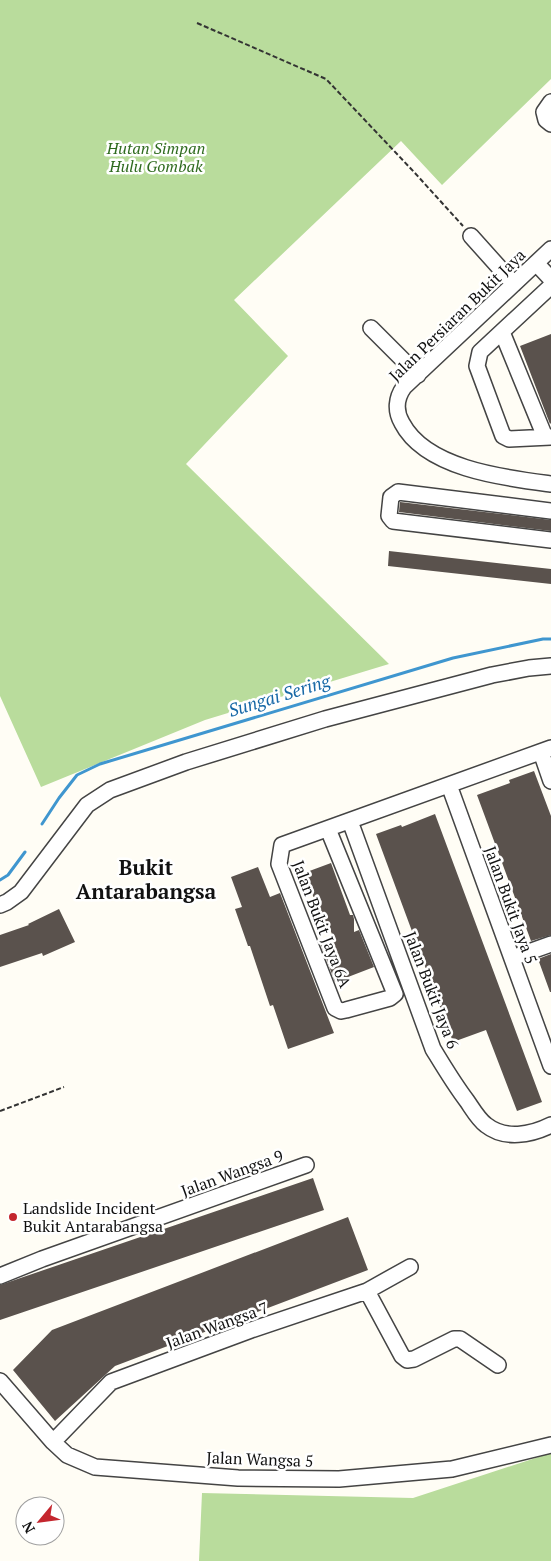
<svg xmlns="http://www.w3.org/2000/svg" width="551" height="1561" font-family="'PT Serif',serif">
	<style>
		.forest { fill: #b9dc9c }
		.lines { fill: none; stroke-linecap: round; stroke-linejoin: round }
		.stream { stroke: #3f96cf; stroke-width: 3 }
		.building { fill: #5a524d }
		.minor-casing { stroke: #444; stroke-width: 18 }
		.path { stroke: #333; stroke-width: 2; stroke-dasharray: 5 2.5; stroke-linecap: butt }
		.minor { stroke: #fff; stroke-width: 15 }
		.poi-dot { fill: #c4262e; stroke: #fff; stroke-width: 2 }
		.labels { text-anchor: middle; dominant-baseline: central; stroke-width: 5; stroke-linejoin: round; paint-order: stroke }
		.park-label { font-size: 16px; font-style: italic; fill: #2f6b1f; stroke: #fff }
		.street-label { font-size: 16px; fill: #111; stroke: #fff }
		.poi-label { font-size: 16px; fill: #111; stroke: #fff; text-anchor: start }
		.water-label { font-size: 18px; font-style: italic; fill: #1768a6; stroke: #fff }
		.district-label { font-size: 21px; font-weight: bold; fill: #111; stroke: #fff }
	</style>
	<rect width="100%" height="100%" fill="#fffdf5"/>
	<path class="forest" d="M0 0H551V79L442 185 401 141 234 300 288 356 186 464 389 664 205 720 41 787 0 696Z
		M551 1453V1561H199L202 1493 413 1498Z"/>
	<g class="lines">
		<path class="stream" d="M42 824 59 798 77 775 100 764 453 658 543 639H551
			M0 880 8 875 25 852"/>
	</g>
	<path class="building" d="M551 334V423L550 424 520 346Z
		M400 502 551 520V531L399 512Z
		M389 551 551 569V584L388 566Z
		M534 771 551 816V935L531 941 477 795 510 783 509 780Z
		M435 814 542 1102 517 1111 486 1030 453 1042 376 834 401 825 402 827Z
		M331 863 350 915H353L354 919V932L359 930 374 967 335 982 321 945 334 940 328 923 322 925 317 912 319 911 304 873Z
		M258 867 270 897 280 893 334 1033 288 1049 273 1005 270 1006 250 946H248L235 909 242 907 231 877Z
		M59 909 75 942 43 956 42 953 0 967V935L29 925 28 924Z
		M551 954V992H550L538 959Z
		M313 1178 324 1210 0 1320V1285Z
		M348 1217 368 1270 115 1366 55 1421 13 1370 52 1330Z"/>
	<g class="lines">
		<defs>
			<path id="minor" d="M551 102 544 112 546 120 551 124
				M471 236 514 284
				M551 249 404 387C396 398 395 411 402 423 426 469 505 478 551 484
				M536 263 551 279
				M551 286 480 352 477 366 503 436 509 439 551 437
				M371 328 418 375
				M502 332 545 437
				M551 511 398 492 391 497 389 516 393 521 551 540
				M541 752 551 781
				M449 785 551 1066
				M350 821 433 1049C444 1067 454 1084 467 1101 472 1108 478 1119 486 1125 505 1140 531 1135 551 1125
				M328 829 395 994 390 998 346 1010 341 1011 335 1008 279 864 282 845 551 748
				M0 905 7 902 21 892 87 805 110 790 186 762 325 719 492 675 529 668 551 666
				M512 958 551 944
				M0 1276 42 1259 306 1165
				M367 1291 402 1356 407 1360 414 1359 454 1339H460L498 1365
				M0 1381 53 1442 67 1455 95 1467 238 1478 339 1479 452 1469 551 1445
				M53 1442 111 1382 251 1330 367 1291 410 1267"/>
		</defs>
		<use href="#minor" class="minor-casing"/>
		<path class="path" d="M197 23 326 79 414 172 463 226
			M0 1111 64 1087"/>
		<use href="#minor" class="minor"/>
	</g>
	<circle class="poi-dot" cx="13" cy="1217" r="5"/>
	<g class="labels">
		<g class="park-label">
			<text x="156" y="148">Hutan Simpan<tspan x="156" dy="18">Hulu Gombak</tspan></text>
		</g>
		<g class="street-label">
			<text transform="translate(457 315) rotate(-44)">Jalan Persiaran Bukit Jaya</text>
			<text transform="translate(511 905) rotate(70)">Jalan Bukit Jaya 5</text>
			<text transform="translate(322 924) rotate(69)">Jalan Bukit Jaya 6A</text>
			<text transform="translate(432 990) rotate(69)">Jalan Bukit Jaya 6</text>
			<text transform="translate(232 1173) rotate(-20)">Jalan Wangsa 9</text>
			<text transform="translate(217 1325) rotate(-20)">Jalan Wangsa 7</text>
			<text transform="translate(260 1459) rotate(2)">Jalan Wangsa 5</text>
		</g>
		<g class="poi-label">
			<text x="23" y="1208">Landslide Incident<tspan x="23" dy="18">Bukit Antarabangsa</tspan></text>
		</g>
		<g class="water-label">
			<text transform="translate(279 695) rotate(-17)">Sungai Sering</text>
		</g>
		<g class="district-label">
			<text x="146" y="867">Bukit<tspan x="146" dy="24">Antarabangsa</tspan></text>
		</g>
	</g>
	<g transform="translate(40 1521) rotate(241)"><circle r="24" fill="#ffffff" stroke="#a0a0a0"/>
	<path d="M0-4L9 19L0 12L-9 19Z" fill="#c4262e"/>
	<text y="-8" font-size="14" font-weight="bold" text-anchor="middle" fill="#111111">N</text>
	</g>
</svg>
